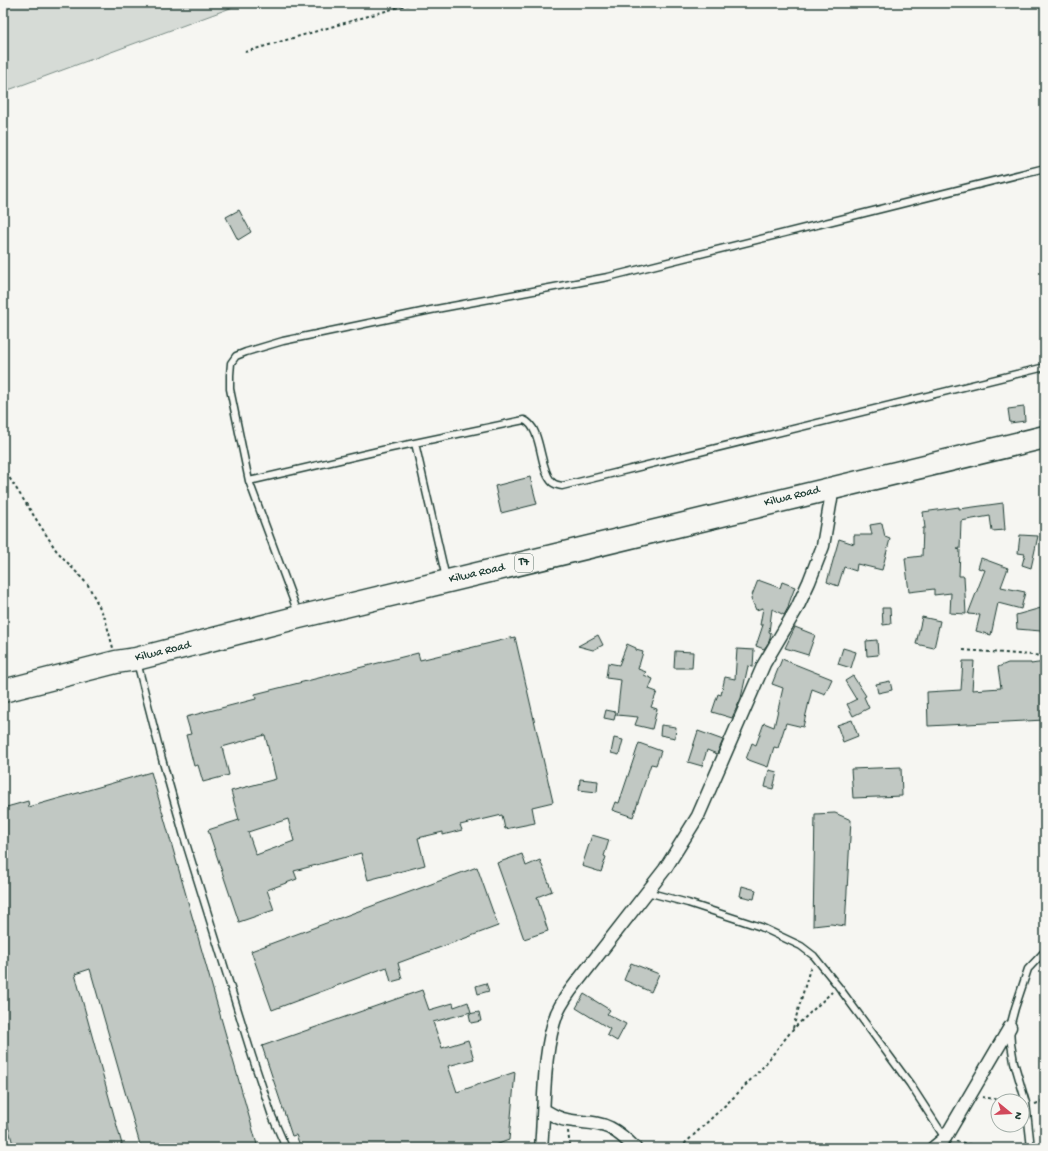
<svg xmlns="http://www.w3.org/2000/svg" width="1048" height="1151" font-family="'Gochi Hand',sans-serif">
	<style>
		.green { fill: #d6dbd6; stroke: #7a8c85 }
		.building { fill: #c1c8c3; stroke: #1f3d34; fill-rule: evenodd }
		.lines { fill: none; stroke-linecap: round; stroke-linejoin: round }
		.lane-casing { stroke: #1f3d34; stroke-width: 9 }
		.street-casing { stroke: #1f3d34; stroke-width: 15 }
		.highway-casing { stroke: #1f3d34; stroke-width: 25 }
		.path { stroke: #1f3d34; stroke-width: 2; stroke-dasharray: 3 3; stroke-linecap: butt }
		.lane { stroke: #f6f6f2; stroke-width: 6 }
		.street { stroke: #f6f6f2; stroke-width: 12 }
		.highway { stroke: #f6f6f2; stroke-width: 22 }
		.labels { text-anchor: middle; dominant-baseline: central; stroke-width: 3; stroke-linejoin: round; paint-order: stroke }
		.shield { fill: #f6f6f2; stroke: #60746d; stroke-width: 1 }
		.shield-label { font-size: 11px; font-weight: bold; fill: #1f3d34 }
		.street-label { font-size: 12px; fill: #1f3d34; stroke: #f6f6f2 }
	</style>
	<rect width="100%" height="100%" fill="#f6f6f2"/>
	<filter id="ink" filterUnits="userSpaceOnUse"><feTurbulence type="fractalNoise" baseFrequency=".025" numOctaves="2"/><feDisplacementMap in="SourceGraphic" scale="8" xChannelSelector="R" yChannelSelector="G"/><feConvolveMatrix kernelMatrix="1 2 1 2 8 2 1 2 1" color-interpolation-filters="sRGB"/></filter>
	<g filter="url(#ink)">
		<path class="green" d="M3 3H244L3 92Z"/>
		<path class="building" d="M239 210 251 232 238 240 226 217Z
			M1024 407 1025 421 1010 423 1008 409Z
			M530 477 537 504 501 513 495 486Z
			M1003 503 1005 530 992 531 990 516 961 521 960 549H957L960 550 959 576H964L966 614 950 613 951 593 934 595V589L909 592 905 558 922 556 923 528H925L923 512 959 507V509Z
			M882 523 885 537 890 539 882 570 857 564 856 571 844 567 838 586 827 582 839 539 854 544V535H872L870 525Z
			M1020 535 1038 536 1031 568 1022 565 1025 554 1018 553Z
			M981 558 1008 568 1001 587 1025 592 1021 609 998 603 991 635 976 631 980 615 968 614 985 570 978 568Z
			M758 580 780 588 782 582 795 587 788 606H789L784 615 772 609 769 632 771 633 769 642 764 649 756 646 763 625H760L763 608 756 610 751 598Z
			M882 608H890L891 624 883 625Z
			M1041 608V631L1017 629 1016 615Z
			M922 617 940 621 934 648 916 644Z
			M795 627 815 635 808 655 785 648Z
			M598 635 603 645 593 650 578 646Z
			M515 637 553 802 532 807 535 823 505 829 502 815 460 825 462 830 443 835V832L418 838 425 865 368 880 361 853 294 871 297 879 267 890 274 910 239 922 208 830 239 820 231 791 276 779 265 735 222 747 229 775 203 782 198 765 194 766 186 735 191 734 186 717 256 699 255 694 418 653 420 660ZM288 819 294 841 256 855 248 832Z
			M877 640 878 655 867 656 866 641Z
			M627 644 636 648V650L643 652 638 669 646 672 644 675 653 679 649 689 657 692 651 707 657 709 652 729 635 725 638 717 617 715 621 680 606 678 608 663 619 665Z
			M843 648 856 652 851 668 838 664Z
			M737 649 754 650 753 667 748 666 741 698 732 718 712 712 718 694 721 695 725 677 735 679Z
			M675 651 693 652 692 668H674Z
			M782 659 832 679 825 694 812 689 803 727 786 723 778 748 774 747 768 767 746 759 752 743 756 745 764 723 774 727 783 688 772 684Z
			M963 661H974L972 690 1001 688 998 667 1008 663H1031V664L1045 662V720L928 726 927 692 961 690Z
			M853 676 866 696 864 697 869 708 853 716 847 704 857 699H856L845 681Z
			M890 681 892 690 878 693 876 684Z
			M606 710 616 712 614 720 604 718Z
			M852 720 858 736 843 742 837 725Z
			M661 725 676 727 675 738 660 735Z
			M698 731 723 740 717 754 707 750 702 766 688 762Z
			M614 738 623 740 619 755 611 753Z
			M639 743 661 751 656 765 651 764 633 817 612 810 615 802 619 803Z
			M901 767 902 796 853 798 851 769Z
			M769 770 777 772 773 789 765 787Z
			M151 772 258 1148H141L90 969 75 974 123 1148H14L3 1108V808L28 801 29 807Z
			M580 779 598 781 597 792 579 790Z
			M835 813 851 820 845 926 831 924 813 926 815 814Z
			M592 835 609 840 604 856 606 857 601 872 582 866Z
			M522 854 526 866 540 860 552 891 537 897 548 931 524 939 497 863Z
			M477 867 498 926 398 963 402 979 391 982 387 967 272 1010 251 951Z
			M742 886 756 890 754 899 740 896Z
			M631 963 659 974 651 992 624 980Z
			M486 983 489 991 478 994 476 986Z
			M422 990 429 1010 453 1003 454 1007 468 1002 471 1012 433 1022 442 1048 468 1040 474 1059 448 1066 457 1092 515 1072 509 1140 488 1148H301L296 1135 292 1136 262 1046Z
			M584 994 610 1010 607 1014 626 1024 617 1041 607 1035 610 1029 576 1008Z
			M479 1012 481 1021 471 1023 469 1014Z"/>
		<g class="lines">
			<defs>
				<path id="lane" d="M415 443 446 578
					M249 481 391 448 524 420C542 427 539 467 551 481 554 485 558 485 562 486L1045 367
					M298 613 249 481 230 389V375L231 363 236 356 246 352 283 341 431 310 608 277 1045 168
					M137 662 162 759 185 840 252 1056 272 1116 286 1148
					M647 892 688 903 761 927 801 946 814 956 838 986 910 1084 945 1138
					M1031 1148 1026 1103 1014 1062 1011 1044 1010 1027 1015 1008 1028 969 1045 951"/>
				<path id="street" d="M544 1110C551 1114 558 1119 567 1120 581 1123 597 1121 610 1128 620 1133 628 1141 635 1148
					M541 1148C545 1106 542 1053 557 1013 562 1002 569 992 577 982L665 869 698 816 764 664 797 608 809 582 823 546 833 487
					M933 1148 945 1138 1010 1027"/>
				<path id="highway" d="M3 691 116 662 136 659 299 617 1045 437"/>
			</defs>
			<use href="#lane" class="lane-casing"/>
			<use href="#street" class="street-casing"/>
			<use href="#highway" class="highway-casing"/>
			<path class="path" d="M245 52 413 3
				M3 468 56 550 88 585 105 618 113 648
				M963 650 1045 656
				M793 1028 811 965
				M982 1097 1006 1101
				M1035 1104 1045 1101
				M568 1131 570 1148
				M956 1141 984 1148
				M680 1148 736 1095 762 1068 793 1029 832 992"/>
			<use href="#lane" class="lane"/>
			<use href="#street" class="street"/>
			<use href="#highway" class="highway"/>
		</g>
	</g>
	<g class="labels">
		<rect class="shield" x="515" y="554" width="18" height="18" rx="3"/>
		<g class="shield-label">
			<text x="524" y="563">T7</text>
		</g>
		<g class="street-label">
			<text transform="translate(792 497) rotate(-14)">Kilwa Road</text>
			<text transform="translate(477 574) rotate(-13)">Kilwa Road</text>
			<text transform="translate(163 652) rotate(-14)">Kilwa Road</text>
		</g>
	</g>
	<rect width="1048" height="1151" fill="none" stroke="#f6f6f2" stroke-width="16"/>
	<rect x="8" y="8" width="1032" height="1135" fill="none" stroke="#1f3d34" stroke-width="1.5" filter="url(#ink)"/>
	<g transform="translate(1010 1113) rotate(108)"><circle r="19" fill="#f6f6f2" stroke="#a0aca6"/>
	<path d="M0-3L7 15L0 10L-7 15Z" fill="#d1495b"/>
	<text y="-6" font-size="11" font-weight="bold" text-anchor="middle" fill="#1f3d34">N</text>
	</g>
</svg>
